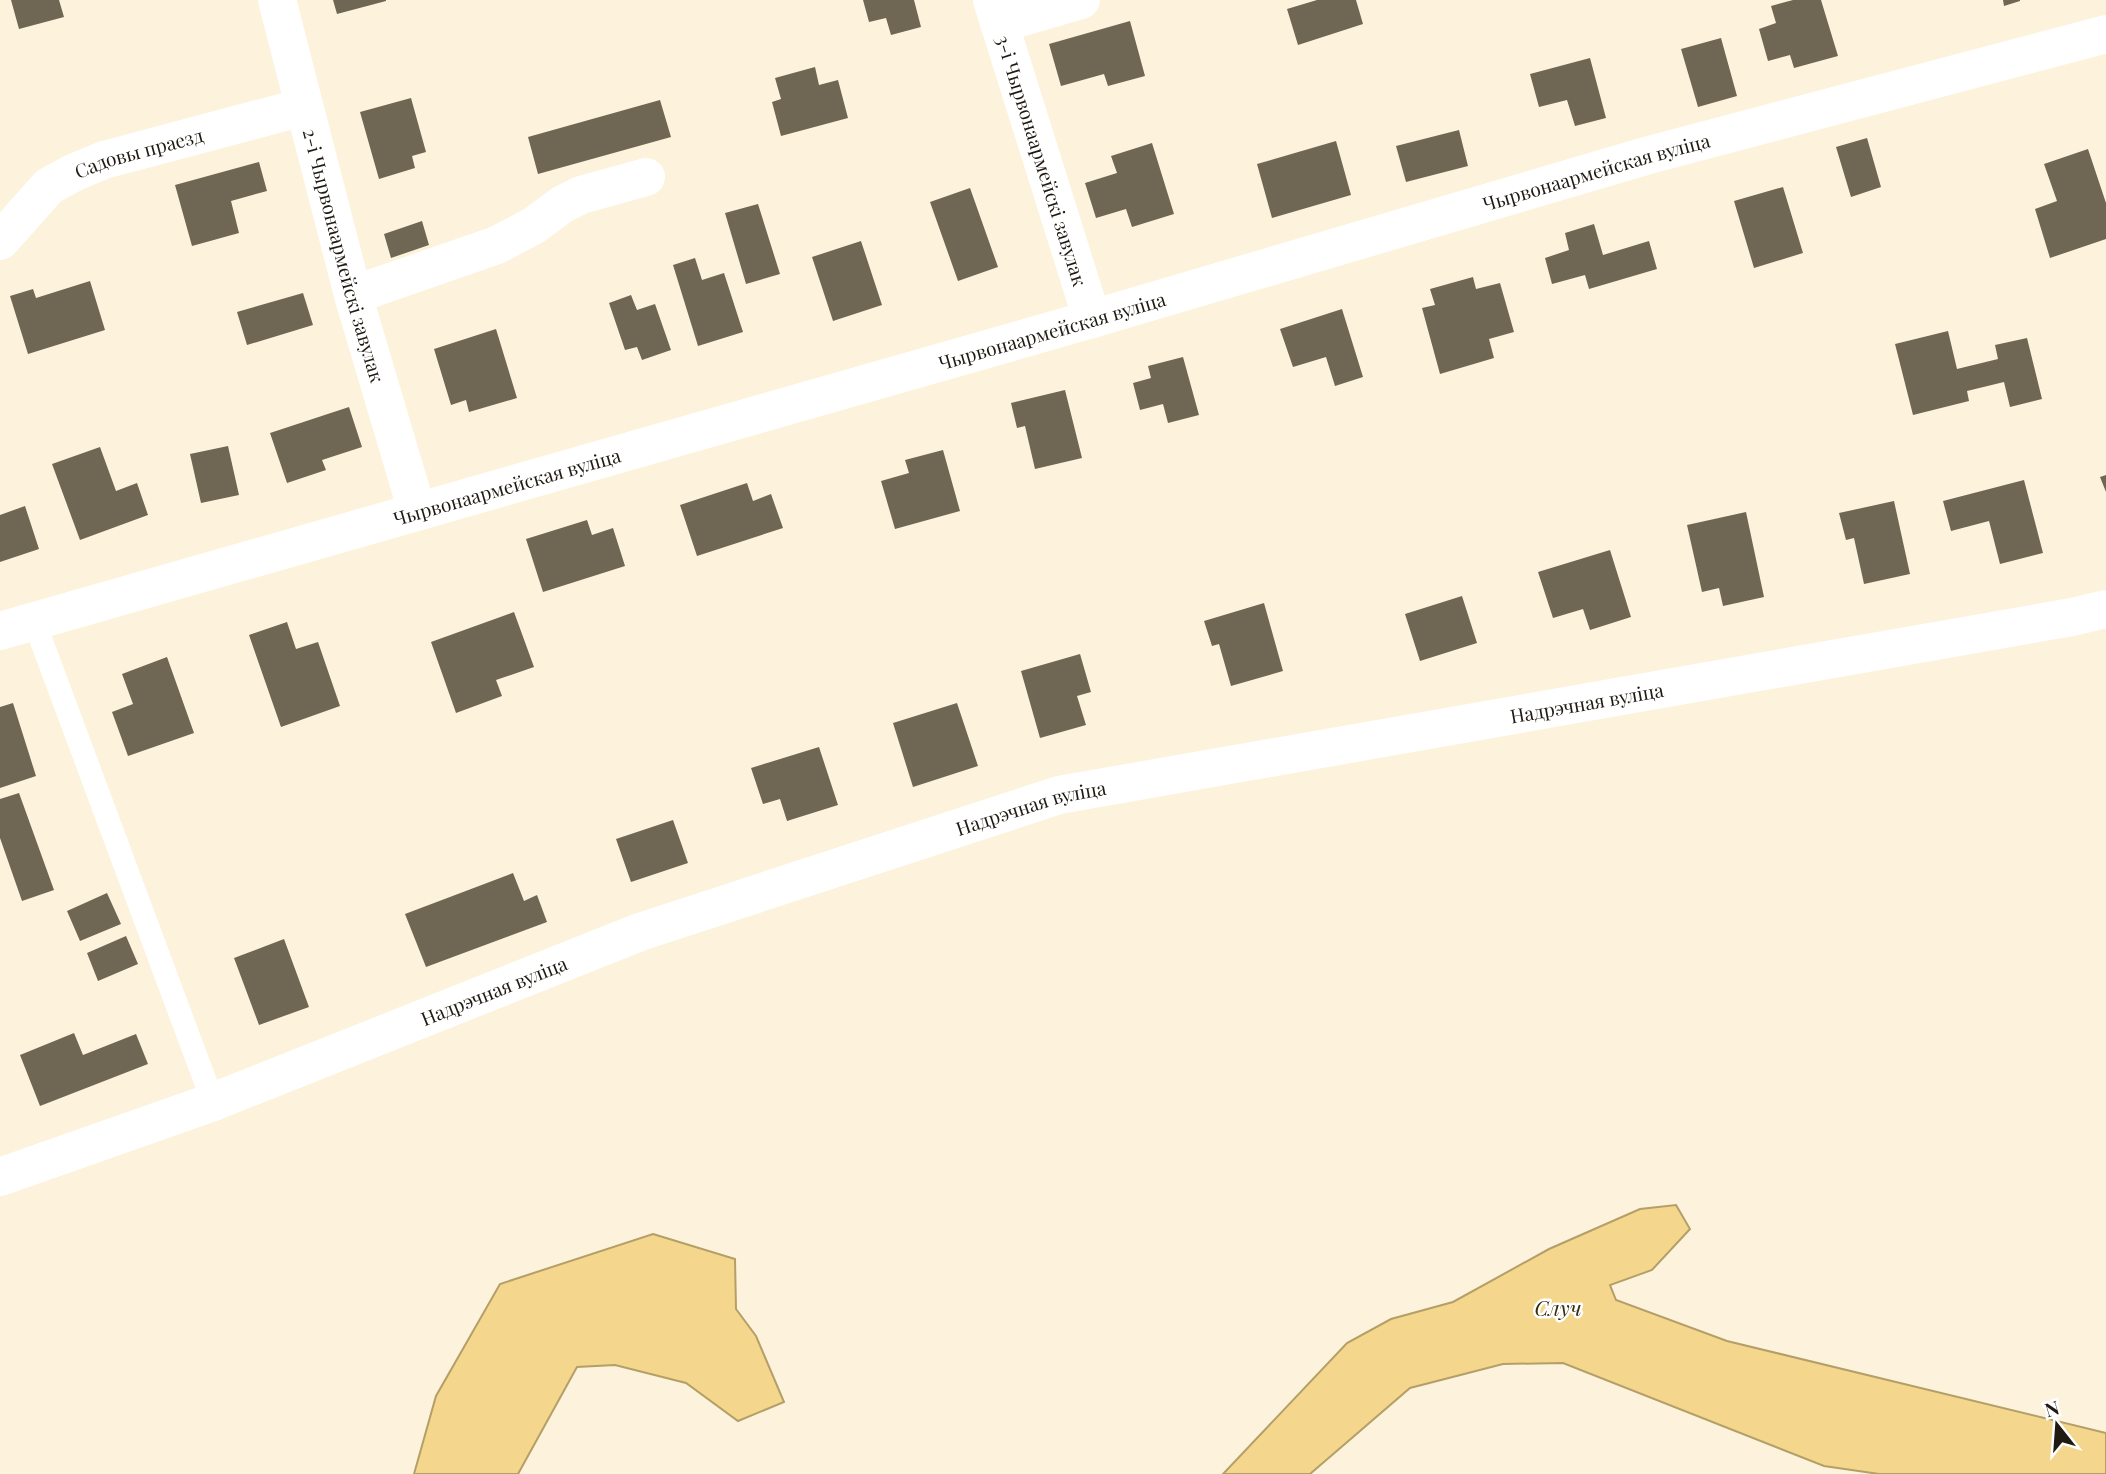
<svg xmlns="http://www.w3.org/2000/svg" width="2106" height="1474" font-family="'Playfair Display',serif">
	<style>
		.water { fill: #f4d78d; stroke: #b49f68; stroke-width: 2 }
		.building { fill: #6f6753 }
		.lines { fill: none; stroke-linecap: round; stroke-linejoin: round }
		.lane { stroke: #fff; stroke-width: 23 }
		.street { stroke: #fff; stroke-width: 38 }
		.labels { text-anchor: middle; dominant-baseline: central; stroke-width: 5; stroke-linejoin: round; paint-order: stroke }
		.street-label { font-size: 19px; fill: #1f1b13; stroke: #fff }
		.water-label { font-size: 21px; font-style: italic; fill: #382c0b; stroke: #fff }
	</style>
	<rect width="100%" height="100%" fill="#fdf3dc"/>
	<path class="water" d="M1676 1205 1690 1229 1652 1270 1610 1285 1616 1300 1727 1341 2106 1433V1474H1879L1824 1466 1563 1363 1503 1364 1410 1388 1310 1474H1223L1347 1343 1391 1319 1453 1302 1549 1249 1640 1209Z
		M653 1234 735 1259 736 1309 756 1336 784 1402 738 1421 686 1383 615 1365 577 1367 518 1474H414L436 1396 500 1284Z"/>
	<path class="building" d="M11 0H59L64 17 19 29Z
		M333 0H386V1L337 14Z
		M863 0H914L921 27 891 35 886 18 869 22Z
		M1317 0H1356L1363 24 1298 45 1287 9Z
		M1793 0H1821L1838 56 1794 68 1790 55 1768 61 1759 29 1776 23 1771 6Z
		M2003 0H2020V1L2004 6Z
		M1130 21 1145 76 1108 86 1104 74 1061 86 1049 44Z
		M1721 38 1737 96 1698 107 1681 49Z
		M1590 58 1606 118 1575 126 1567 100 1539 107 1530 74Z
		M815 67 819 85 838 80 848 118 781 136 772 102 781 99 775 78Z
		M411 98 426 152 412 156 415 168 379 179 360 112Z
		M660 100 671 137 538 174 528 137Z
		M1459 130 1468 166 1406 182 1396 146Z
		M1867 138 1881 187 1851 197 1836 147Z
		M1336 141 1351 195 1272 218 1257 164Z
		M1152 143 1174 214 1132 227 1126 209 1096 218 1085 183 1117 173 1111 156Z
		M2088 149 2106 203V239L2050 258 2035 209 2057 201 2044 164Z
		M259 162 267 191 231 201 239 233 192 246 175 185Z
		M1783 187 1803 253 1754 268 1734 201Z
		M970 188 998 267 958 281 930 202Z
		M758 204 780 274 746 284 725 213Z
		M422 221 429 245 391 258 384 234Z
		M1594 224 1603 255 1649 241 1657 269 1589 289 1585 275 1552 284 1545 258 1569 250 1565 233Z
		M861 241 882 305 833 321 812 257Z
		M695 258 702 280 724 273 743 332 698 346 673 265Z
		M1473 277 1476 289 1500 283 1514 332 1489 339 1494 358 1440 374 1422 308 1435 305 1430 289Z
		M90 281 105 330 28 354 10 296 33 289 36 298Z
		M303 293 313 325 247 345 237 312Z
		M631 295 637 310 655 304 671 350 642 360 637 347 625 350 609 303Z
		M1342 309 1363 377 1335 386 1326 357 1293 367 1280 329Z
		M496 329 517 398 469 412 466 400 451 405 434 349Z
		M1948 331 1957 369 1998 359 1995 345 2027 338 2042 399 2010 407 2004 382 1967 391 1969 401 1913 415 1895 344Z
		M1183 357 1199 415 1168 423 1163 404 1140 410 1133 383 1151 378 1148 366Z
		M1065 390 1082 458 1035 469 1025 426 1017 428 1011 403Z
		M349 407 362 447 322 460 326 470 287 483 270 433Z
		M228 446 239 495 201 503 190 454Z
		M100 447 116 491 137 483 148 515 80 540 52 464Z
		M943 450 960 511 895 529 881 481 909 473 905 460Z
		M2106 475V492L2100 477Z
		M2024 480 2043 553 2000 564 1989 521 1951 531 1943 501Z
		M747 483 753 501 771 494 783 528 697 556 680 505Z
		M1894 501 1910 574 1864 584 1854 538 1846 540 1839 513Z
		M25 506 39 549 0 562V515Z
		M1746 512 1764 597 1723 606 1719 588 1702 592 1687 525Z
		M587 520 592 535 613 528 625 566 543 592 526 539Z
		M1610 550 1631 617 1590 630 1583 609 1553 618 1538 572Z
		M1462 596 1477 643 1420 661 1405 614Z
		M1264 603 1283 671 1231 686 1219 644 1212 646 1204 621Z
		M514 612 534 667 496 680 502 696 456 713 431 642Z
		M287 622 296 649 318 642 340 706 281 727 249 635Z
		M1080 654 1091 692 1077 696 1086 725 1040 738 1021 671Z
		M167 657 194 733 128 756 112 712 133 704 122 674Z
		M13 703 36 776 0 788V707Z
		M957 703 978 766 913 787 893 723Z
		M819 747 838 805 787 821 780 799 763 804 751 768Z
		M19 793 54 890 22 901 0 838V799Z
		M673 820 688 863 631 882 616 839Z
		M513 873 524 901 537 895 547 922 426 967 405 914Z
		M107 893 121 924 80 941 67 911Z
		M126 936 138 964 98 981 87 953Z
		M284 939 309 1007 259 1025 234 958Z
		M74 1033 83 1055 136 1034 148 1064 40 1106 20 1055Z"/>
	<g class="lines">
		<path class="lane" d="M34 621 213 1102"/>
		<g class="street">
			<path id="s1" d="M277 0 353 295 417 511"/>
			<path id="s2" d="M992 0 1092 319"/>
			<path d="M999 24 1081 0"/>
			<path id="s3" d="M0 241 49 186 75 172 104 160 303 107"/>
			<path d="M353 295 497 245 533 226 563 204 581 195 646 177"/>
			<path id="s4" d="M0 631 1092 319 1649 155 2106 34"/>
			<path id="s5" d="M0 1177 213 1102 640 932 1059 795 2072 617 2106 609"/>
		</g>
	</g>
	<g class="labels">
		<g class="street-label">
			<text stroke="none"><textPath href="#s3" startOffset="170">Садовы праезд</textPath></text>
			<text stroke="none"><textPath href="#s2" startOffset="168">3-і Чырвонаармейскі завулак</textPath></text>
			<text stroke="none"><textPath href="#s4" startOffset="1661">Чырвонаармейская вуліца</textPath></text>
			<text stroke="none"><textPath href="#s1" startOffset="264">2-і Чырвонаармейскі завулак</textPath></text>
			<text stroke="none"><textPath href="#s4" startOffset="1094">Чырвонаармейская вуліца</textPath></text>
			<text stroke="none"><textPath href="#s4" startOffset="527">Чырвонаармейская вуліца</textPath></text>
			<text stroke="none"><textPath href="#s5" startOffset="1662">Надрэчная вуліца</textPath></text>
			<text stroke="none"><textPath href="#s5" startOffset="1096">Надрэчная вуліца</textPath></text>
			<text stroke="none"><textPath href="#s5" startOffset="528">Надрэчная вуліца</textPath></text>
		</g>
		<g class="water-label">
			<text x="1558" y="1307">Случ</text>
		</g>
	</g>
	<g transform="translate(2057 1425) rotate(343)" stroke="#ffffff" stroke-width="5" paint-order="stroke">
	<path d="M0-5L12 26L0 18L-12 26Z" fill="#1f1b13"/>
	<text y="-10" font-size="19" font-weight="bold" text-anchor="middle" fill="#1f1b13">N</text>
	</g>
</svg>
